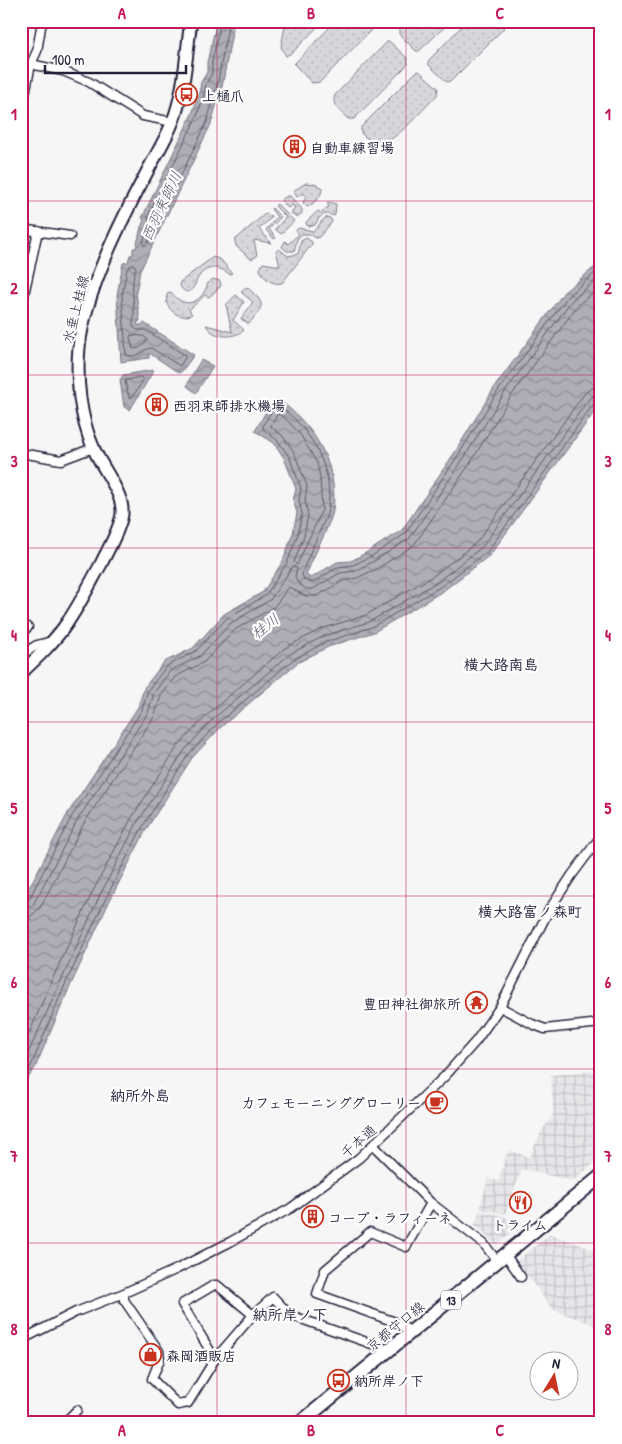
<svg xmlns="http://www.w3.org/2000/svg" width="622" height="1444" font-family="'Patrick Hand','Klee One',sans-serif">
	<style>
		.industrial { fill: url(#industrial-grid) }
		.grass { fill: url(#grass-dots); stroke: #7c7c8b }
		.water { fill: url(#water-waves); stroke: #767685 }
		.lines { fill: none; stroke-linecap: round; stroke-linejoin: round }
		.shore { stroke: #5a5a6d; stroke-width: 1 }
		.minor-casing { stroke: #22223b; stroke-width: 11 }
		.secondary-casing { stroke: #22223b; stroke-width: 15 }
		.primary-casing { stroke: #22223b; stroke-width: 16 }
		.minor { stroke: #fff; stroke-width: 8 }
		.secondary { stroke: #fff; stroke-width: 11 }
		.primary { stroke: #fff; stroke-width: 12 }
		.grid { fill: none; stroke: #c2185b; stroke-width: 1; stroke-opacity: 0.55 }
		.labels { text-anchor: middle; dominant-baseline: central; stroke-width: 4.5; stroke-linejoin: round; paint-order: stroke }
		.shield { fill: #fff; stroke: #646476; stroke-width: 1 }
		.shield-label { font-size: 12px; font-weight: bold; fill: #22223b }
		.poi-label { font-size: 14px; font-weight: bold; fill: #22223b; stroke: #fff; text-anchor: start }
		.street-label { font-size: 14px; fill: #22223b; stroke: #fff }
		.water-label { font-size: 15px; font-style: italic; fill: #5a5a6d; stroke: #fff }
		.neighbourhood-label { font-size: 15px; font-weight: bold; fill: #22223b; stroke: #fff }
		.neatline { fill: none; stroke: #c2185b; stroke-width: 2 }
		.grid-label { font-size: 16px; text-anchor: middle; font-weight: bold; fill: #c2185b }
	</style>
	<defs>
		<pattern id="industrial-grid" width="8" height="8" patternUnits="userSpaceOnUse" patternTransform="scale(1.25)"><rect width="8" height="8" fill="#e6e6e9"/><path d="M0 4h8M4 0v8" fill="none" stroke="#c5c5c9"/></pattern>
		<pattern id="grass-dots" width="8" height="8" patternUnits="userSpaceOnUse" patternTransform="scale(1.25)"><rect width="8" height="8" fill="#d7d7db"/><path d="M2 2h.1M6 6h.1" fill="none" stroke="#b8b8bd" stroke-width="1.8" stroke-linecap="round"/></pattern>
		<pattern id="water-waves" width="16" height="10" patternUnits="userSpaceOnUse" patternTransform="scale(1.25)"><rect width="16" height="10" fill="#aeaeb7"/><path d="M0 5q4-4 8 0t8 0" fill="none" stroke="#8d8d96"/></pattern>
	</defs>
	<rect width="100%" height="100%" fill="#f6f6f7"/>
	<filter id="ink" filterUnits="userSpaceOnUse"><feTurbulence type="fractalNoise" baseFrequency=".02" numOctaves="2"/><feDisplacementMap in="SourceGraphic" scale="10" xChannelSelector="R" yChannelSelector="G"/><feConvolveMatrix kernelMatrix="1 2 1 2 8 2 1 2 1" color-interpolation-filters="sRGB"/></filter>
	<g filter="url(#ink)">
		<path class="industrial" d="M601 1070V1158L573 1181 522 1169 505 1214 480 1209 488 1178 498 1181 508 1150 529 1157 543 1129 553 1115 551 1075Z
			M479 1211 503 1216 521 1225 496 1245 475 1225Z
			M550 1234 601 1252V1328L552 1309 517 1261Z"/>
		<path class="grass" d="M286 21H323L293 52 286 56 281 47Z
			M336 21H371L373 26 372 29 320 82 312 83 294 64Z
			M407 21H451L419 51H416L399 34V29Z
			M467 21 506 22 504 28 452 80 447 82 429 65 428 61Z
			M388 41 390 42 407 58 408 64 354 119H348C340 111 331 106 335 95Z
			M419 71 438 88 437 95C426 106 395 142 382 143 373 144 367 139 361 133V127L415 73Z
			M306 183 316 184 322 188C322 196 314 204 307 207L303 203 306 196 303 193 297 197 293 191Z
			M287 196H290L302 209V213L297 217 291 213 295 207 292 205 288 208 282 202 281 200Z
			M328 202 336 204 335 215 334 216C323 211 320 216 315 225L307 226 306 222 318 211 321 213 329 206 327 203Z
			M277 204 294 221 281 234 275 229 286 217 275 206Z
			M272 208 281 217 269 229 276 238 274 239 266 230 277 217 271 209Z
			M266 213 271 216V218L259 229 271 243 254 240 257 256 251 259 236 246 235 240Z
			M328 217 331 219 332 222 319 237 316 238 309 234H302L297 239 294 251H287L282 247 285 241 288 244 299 234 296 230 299 228 313 231C320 227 320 219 328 217Z
			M306 238 312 242V244L282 283C273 285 263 279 260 269L263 263 280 266 276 251 279 249 288 256 298 254 301 241Z
			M213 257 221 260 232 273 229 274C221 267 208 265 200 275 195 281 196 287 189 292 184 292 179 288 180 282Z
			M213 279 220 281 221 286 209 297 205 295 189 310 192 314C179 322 161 306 168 293L171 292C185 311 202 303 208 283Z
			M247 287C266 305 265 303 249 324L241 319 253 302 242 293V290Z
			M236 295 244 302 233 320 244 330 243 331C232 339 213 338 206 325L232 332 226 305Z"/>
		<path class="water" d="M217 21H234L223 82 211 124 140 271 136 292 140 321 138 322 137 325H141L144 323 194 355 182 371 179 373 149 353V358L121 362 117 295 123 263 128 262 130 255 133 254V248H136L141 227 144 220 142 218 192 114 199 93 201 82 207 72V62Z
			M601 262V403L490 555 443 591 374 632 328 647 297 663 221 727 192 758 147 828 110 900 68 991 35 1068 21 1088V903L68 813 138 707 144 688 164 662 193 648 224 614 263 592 283 561 293 533 297 513 293 500 296 489 284 458 274 443 255 431 271 403 274 404 277 399C314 424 339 465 333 511 332 518 327 526 325 533 318 547 312 561 306 575L311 578 337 562 351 561 369 551 402 530 455 452 496 385 564 292Z
			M201 360 213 366 196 393 187 386 190 378Z
			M154 370 130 410 124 407 120 380 123 375Z"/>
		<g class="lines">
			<path class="shore" d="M221 21 212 62V73L206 84 204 94 197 116 148 216 149 222 143 243 144 246 147 244 207 122 218 81 229 21
				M132 265H134L136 267C130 287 134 295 134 315 135 320 132 322 133 326L137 330H145L185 355V358L180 366 151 348C142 349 139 359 126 355L122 295 127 269Z
				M131 335 143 336 147 339V341L139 348 133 349 130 338Z
				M140 377 142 378 143 381 132 397 129 398 125 381Z
				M278 414 285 418 300 434 317 463 320 477 322 510 297 565 294 562 304 536 308 515 305 500 307 486 294 452 282 435 271 427Z
				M21 904 28 901 72 816 142 710 148 690 167 666 196 651 227 618 266 595 287 563 298 534 302 514 299 500 301 488 289 456 277 440 263 429V425L273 409 280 407C312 429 334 471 328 510 327 516 324 522 321 528 315 543 307 558 302 574L304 580 312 583 338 567 353 565 372 556 405 534 459 454 500 388 568 296 601 268
				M21 911 28 909 33 905 78 819 148 713 154 693 170 671 200 656 231 623 270 600 293 566 297 568 295 577 298 583 306 589H313L340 573 355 571 374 561 409 539 464 458 505 392 572 300 601 276
				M21 918 31 916 40 908 84 823 154 717 161 696 175 677 204 662 236 629 274 607 289 587 305 596H317L343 581 357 578 378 568 414 545 471 462 511 396 578 305 601 286
				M21 1053 50 984 93 891 131 819 178 746 208 714 285 648 321 629 366 615 433 576 477 542 584 394 592 388 601 386
				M21 1069 100 895 137 823 184 751 213 719 290 654 324 636 369 622 437 582 482 547 589 399 595 395 601 394
				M21 1080 31 1066 63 989 106 898 143 826 188 755 217 724 294 659 326 642 372 627 440 587 487 552 595 402 601 400"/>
			<defs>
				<path id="minor" d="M21 62 63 71 89 82 143 116 173 122
					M21 114 31 64 37 51 42 21
					M21 229 70 236
					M21 308 38 231
					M21 453 61 460 93 448
					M21 633 28 627
					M21 655 37 645 52 641
					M500 1007 532 1024 545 1029 601 1023
					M373 1145 431 1203 484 1244 497 1261
					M505 1254 521 1277
					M124 1293V1300L159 1351 160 1359 152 1379 178 1405 188 1403 215 1359 253 1315 273 1297 290 1315 389 1350
					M411 1332 398 1323 317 1294 325 1270 370 1232 406 1247 431 1203
					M21 1340 76 1312 124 1293 177 1269 230 1242 291 1208 359 1158 445 1076 476 1041 500 1007 549 910 572 875 601 836
					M215 1359 182 1304 214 1285H217L253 1315
					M21 1422 22 1423
					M64 1423 77 1410
					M218 1423 222 1421"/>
				<path id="secondary" d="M21 673C37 658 55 641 67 623 80 604 90 584 101 564 108 549 117 535 121 519 128 497 101 468 93 447 80 417 76 380 79 347 85 292 121 221 147 172 156 155 166 139 173 121 185 90 186 54 191 21"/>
				<path id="primary" d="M300 1423 601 1176"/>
			</defs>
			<use href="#minor" class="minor-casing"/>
			<use href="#secondary" class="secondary-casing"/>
			<use href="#primary" class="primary-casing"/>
			<use href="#minor" class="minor"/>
			<use href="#secondary" class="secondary"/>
			<use href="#primary" class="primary"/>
		</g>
	</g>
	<path class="grid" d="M217 21V1423M406 21V1423M21 201H601M21 375H601M21 548H601M21 722H601M21 896H601M21 1069H601M21 1243H601"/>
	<defs>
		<symbol id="bus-ring" viewBox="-11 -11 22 22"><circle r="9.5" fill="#fff" stroke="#c8321e" stroke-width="1.5"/><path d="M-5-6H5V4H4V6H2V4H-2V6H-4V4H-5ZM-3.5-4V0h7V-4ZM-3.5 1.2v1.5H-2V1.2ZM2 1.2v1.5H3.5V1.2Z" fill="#c8321e"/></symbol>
		<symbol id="building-ring" viewBox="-11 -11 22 22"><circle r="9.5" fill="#fff" stroke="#c8321e" stroke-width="1.5"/><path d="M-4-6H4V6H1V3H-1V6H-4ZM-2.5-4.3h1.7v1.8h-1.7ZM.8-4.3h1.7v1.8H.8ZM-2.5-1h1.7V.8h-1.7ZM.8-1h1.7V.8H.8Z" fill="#c8321e"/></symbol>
		<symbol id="temple-ring" viewBox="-11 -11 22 22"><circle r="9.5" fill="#fff" stroke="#c8321e" stroke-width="1.5"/><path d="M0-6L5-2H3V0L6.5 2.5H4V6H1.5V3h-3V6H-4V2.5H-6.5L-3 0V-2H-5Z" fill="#c8321e"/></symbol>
		<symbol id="cafe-ring" viewBox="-11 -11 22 22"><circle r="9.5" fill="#fff" stroke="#c8321e" stroke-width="1.5"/><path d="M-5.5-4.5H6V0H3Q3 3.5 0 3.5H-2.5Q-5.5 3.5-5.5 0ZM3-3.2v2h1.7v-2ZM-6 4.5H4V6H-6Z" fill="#c8321e"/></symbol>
		<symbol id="restaurant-ring" viewBox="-11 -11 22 22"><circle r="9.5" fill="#fff" stroke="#c8321e" stroke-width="1.5"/><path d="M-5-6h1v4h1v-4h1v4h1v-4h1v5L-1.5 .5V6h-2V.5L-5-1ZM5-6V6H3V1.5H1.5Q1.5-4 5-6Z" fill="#c8321e"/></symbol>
		<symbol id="shop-ring" viewBox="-11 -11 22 22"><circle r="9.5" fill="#fff" stroke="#c8321e" stroke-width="1.5"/><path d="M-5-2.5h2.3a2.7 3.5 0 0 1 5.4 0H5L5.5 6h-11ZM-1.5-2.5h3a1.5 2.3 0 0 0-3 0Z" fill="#c8321e"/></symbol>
	</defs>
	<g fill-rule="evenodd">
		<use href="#bus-ring" x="174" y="82" width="25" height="25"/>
		<use href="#building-ring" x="282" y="134" width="25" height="25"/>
		<use href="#building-ring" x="144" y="392" width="25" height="25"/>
		<use href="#temple-ring" x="464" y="990" width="25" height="25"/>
		<use href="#cafe-ring" x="424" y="1090" width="25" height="25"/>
		<use href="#restaurant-ring" x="508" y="1190" width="25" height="25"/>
		<use href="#building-ring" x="300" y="1204" width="25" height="25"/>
		<use href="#shop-ring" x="138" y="1342" width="25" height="25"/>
		<use href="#bus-ring" x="326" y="1368" width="25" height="25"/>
	</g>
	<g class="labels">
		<rect class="shield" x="441" y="1290.5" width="20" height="19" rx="4"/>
		<g class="shield-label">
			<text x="451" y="1300">13</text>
		</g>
		<g class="poi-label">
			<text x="202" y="95">上樋爪</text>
			<text x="310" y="147">自動車練習場</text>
			<text x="173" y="405">西羽束師排水機場</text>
			<text x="461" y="1003" text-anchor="end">豊田神社御旅所</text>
			<text x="421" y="1102" text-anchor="end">カフェモーニンググローリー</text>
			<text x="328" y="1217">コープ・ラフィーネ</text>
			<text x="520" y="1224" text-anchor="middle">トライム</text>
			<text x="166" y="1355">森岡酒販店</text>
			<text x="354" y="1380">納所岸ノ下</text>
		</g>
		<g class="street-label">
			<text transform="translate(75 309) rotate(-76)">水垂上桂線</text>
			<text transform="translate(358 1141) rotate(-41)">千本通</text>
			<text transform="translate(395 1326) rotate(-39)">京都守口線</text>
		</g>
		<g class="water-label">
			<text transform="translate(161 206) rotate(-65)">西羽束師川</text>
			<text transform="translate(265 626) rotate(-38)">桂川</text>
		</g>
		<g class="neighbourhood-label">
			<text x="501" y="664">横大路南島</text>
			<text x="530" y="911">横大路富ノ森町</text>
			<text x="140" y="1095">納所外島</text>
			<text x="290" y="1314">納所岸ノ下</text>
		</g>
	</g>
	<rect width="622" height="1444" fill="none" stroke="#fff" stroke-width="55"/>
	<g transform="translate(554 1376) rotate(10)"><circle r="24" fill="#ffffff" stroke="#a7a7b1"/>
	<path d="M0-4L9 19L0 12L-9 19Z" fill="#c8321e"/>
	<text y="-8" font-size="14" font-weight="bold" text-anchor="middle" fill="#22223b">N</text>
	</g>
	<path d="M45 65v8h141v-8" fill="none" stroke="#22223b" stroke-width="2.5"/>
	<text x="52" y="65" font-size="15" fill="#22223b" stroke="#ffffff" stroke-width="4" paint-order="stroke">100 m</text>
	<rect x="28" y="28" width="566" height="1388" class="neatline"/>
	<g class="grid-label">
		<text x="122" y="19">A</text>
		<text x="311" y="19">B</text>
		<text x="500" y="19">C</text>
		<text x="14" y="120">1</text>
		<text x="608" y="120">1</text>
		<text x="14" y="294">2</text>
		<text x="608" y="294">2</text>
		<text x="14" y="467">3</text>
		<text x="608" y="467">3</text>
		<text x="14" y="641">4</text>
		<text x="608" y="641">4</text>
		<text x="14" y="814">5</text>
		<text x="608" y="814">5</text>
		<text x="14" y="988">6</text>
		<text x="608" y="988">6</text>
		<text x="14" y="1162">7</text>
		<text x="608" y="1162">7</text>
		<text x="14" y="1335">8</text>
		<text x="608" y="1335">8</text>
		<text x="122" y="1436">A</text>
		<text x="311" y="1436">B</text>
		<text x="500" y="1436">C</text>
	</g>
</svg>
